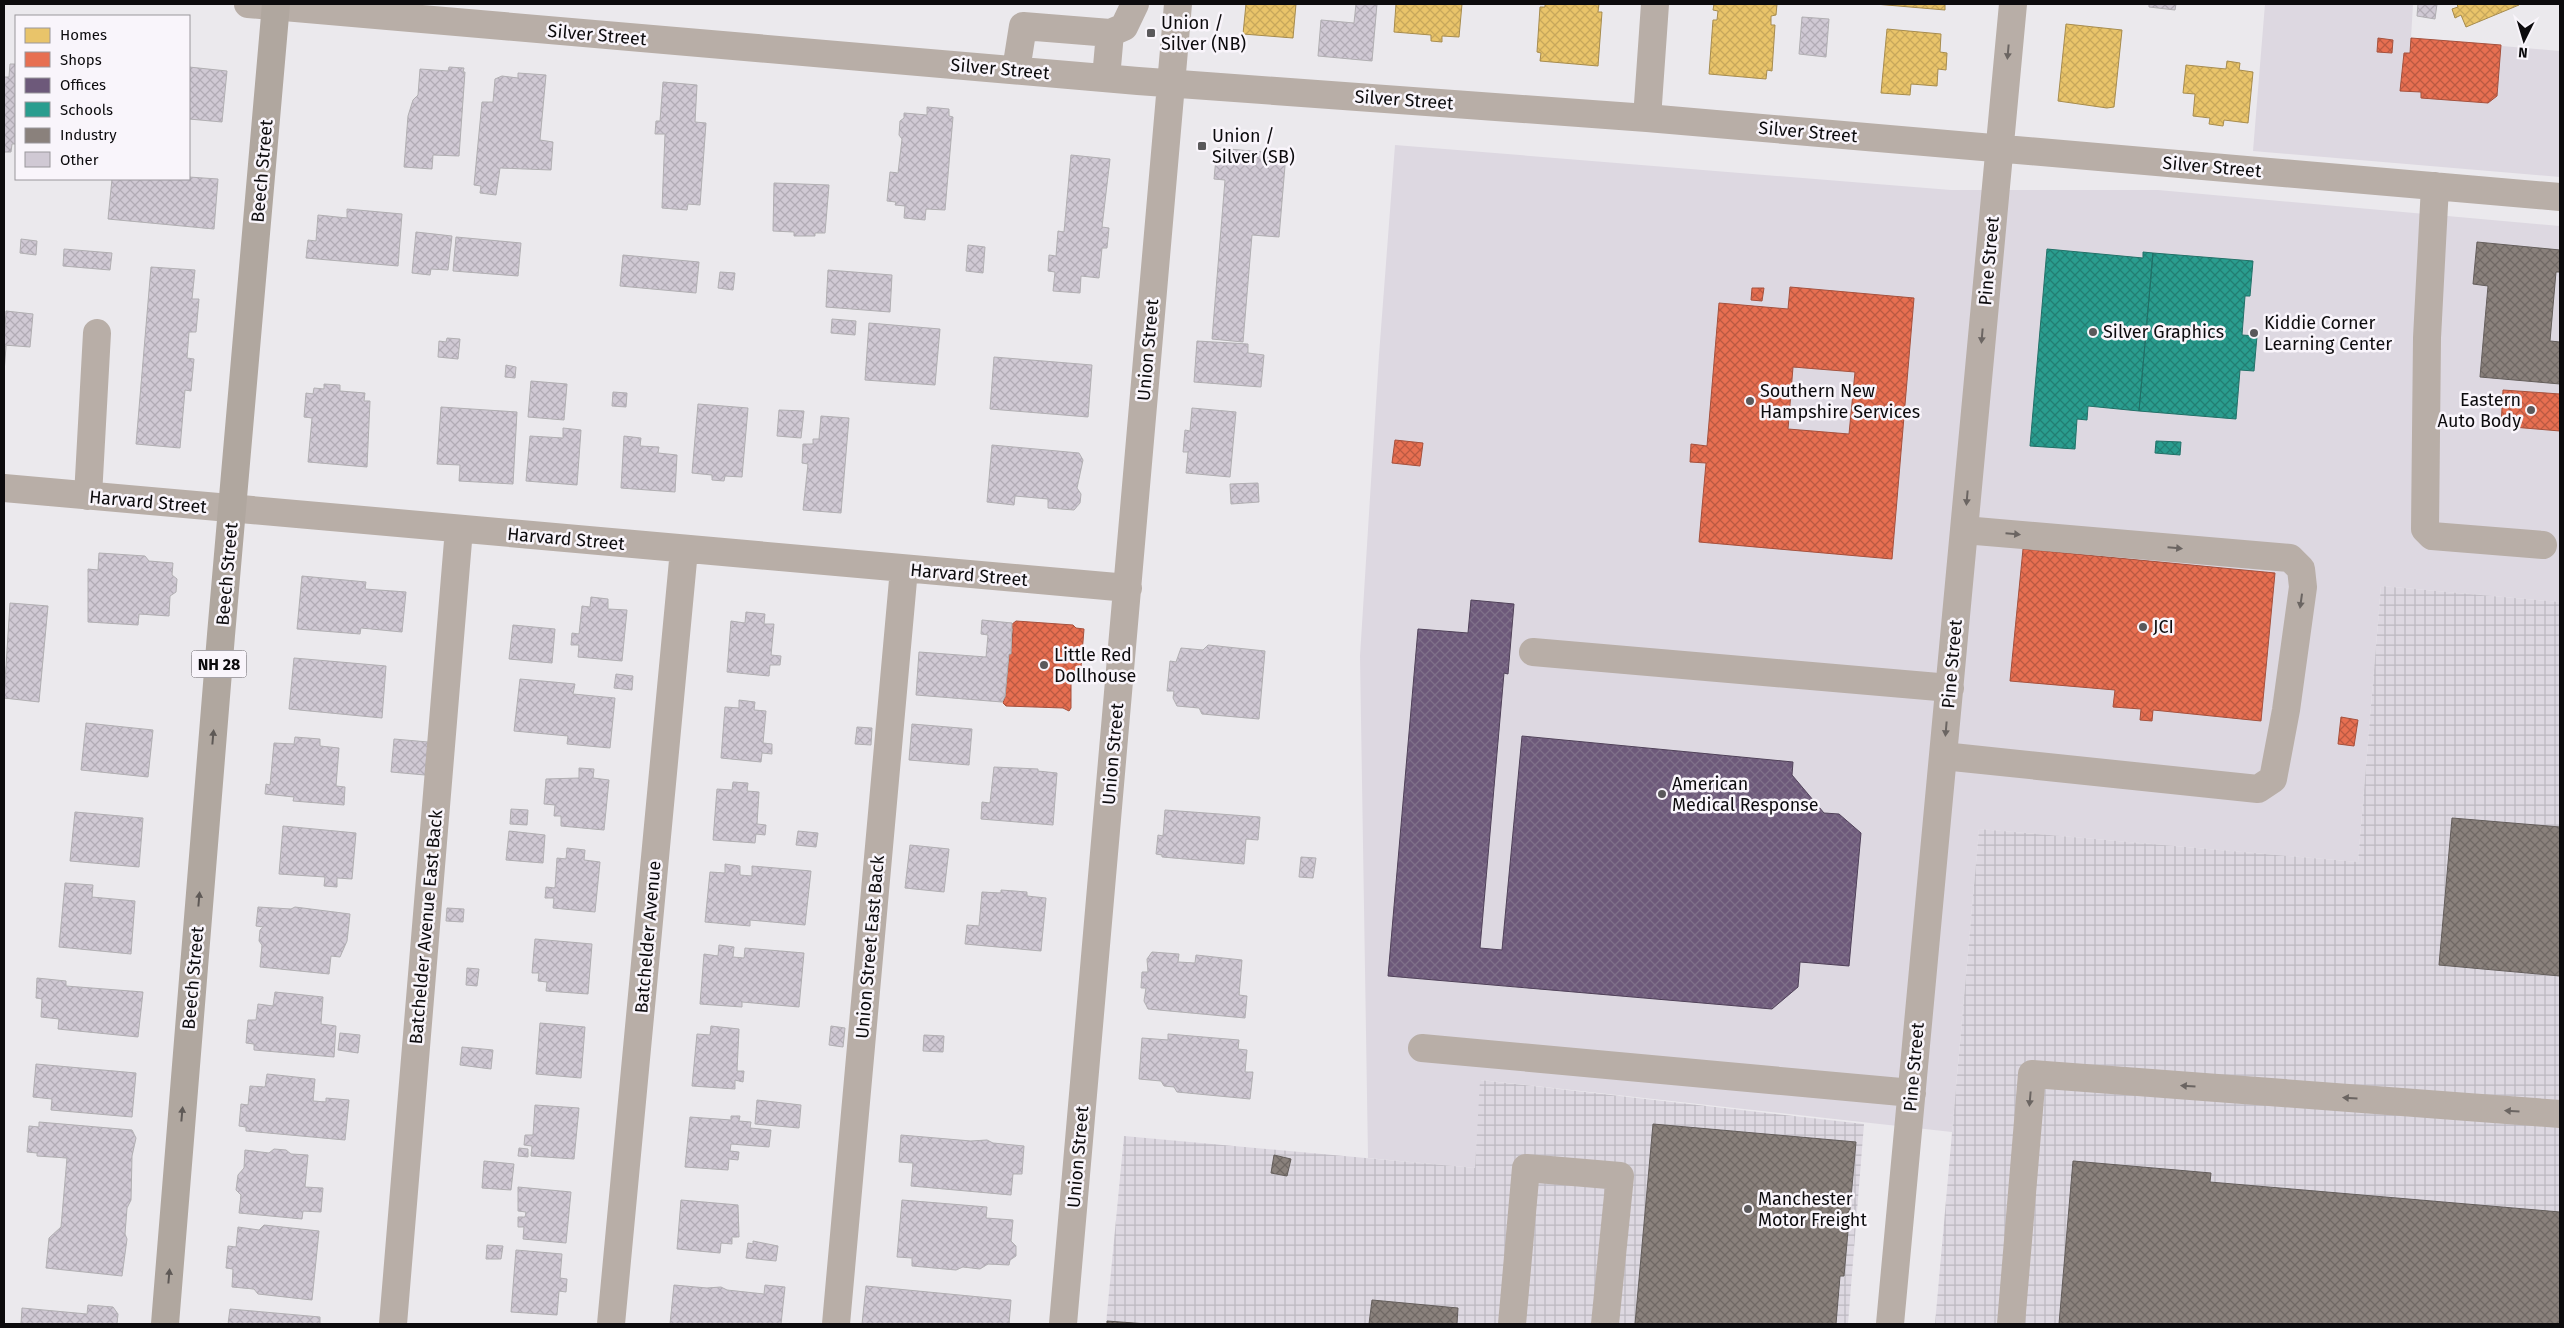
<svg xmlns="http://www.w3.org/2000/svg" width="2564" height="1328" font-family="'Fira Sans',sans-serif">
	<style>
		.built { fill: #ddd8e1 }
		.industrial { fill: url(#industrial-grid) }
		.homes { fill: url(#homes-cross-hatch); stroke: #a78c4e }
		.shops { fill: url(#shops-cross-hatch); stroke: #a5513d; fill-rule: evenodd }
		.offices { fill: url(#offices-cross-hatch); stroke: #504259 }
		.schools { fill: url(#schools-cross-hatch); stroke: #217168 }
		.industry { fill: url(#industry-cross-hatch); stroke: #645e5b }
		.building { fill: url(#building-cross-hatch); stroke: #b1afb2 }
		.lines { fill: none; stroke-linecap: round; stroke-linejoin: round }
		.minor { stroke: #b8aea7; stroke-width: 28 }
		.major { stroke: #b0a79f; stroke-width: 28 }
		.oneway { fill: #6b6562 }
		.oneway2 { fill: #5e5956 }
		.poi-dot { fill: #5a595b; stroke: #f9f5fb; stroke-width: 2 }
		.labels { text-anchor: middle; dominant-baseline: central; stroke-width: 5; stroke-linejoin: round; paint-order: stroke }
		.shield { fill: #f9f5fb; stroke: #535154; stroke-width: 1 }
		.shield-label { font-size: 16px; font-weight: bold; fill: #0c0b0d }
		.poi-label { font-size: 18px; fill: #0c0b0d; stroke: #f9f5fb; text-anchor: start }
		.street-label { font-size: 18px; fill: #0c0b0d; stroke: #f9f5fb }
	</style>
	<defs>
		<pattern id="industrial-grid" width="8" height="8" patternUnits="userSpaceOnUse" patternTransform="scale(1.25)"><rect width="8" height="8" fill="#ddd8e1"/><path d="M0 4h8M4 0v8" fill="none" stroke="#bcb8c0"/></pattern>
		<pattern id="homes-cross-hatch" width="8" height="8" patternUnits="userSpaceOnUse" patternTransform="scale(1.25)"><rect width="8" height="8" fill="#e9c46a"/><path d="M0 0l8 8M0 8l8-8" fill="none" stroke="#c7a75b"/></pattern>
		<pattern id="shops-cross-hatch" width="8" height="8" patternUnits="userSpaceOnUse" patternTransform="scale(1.25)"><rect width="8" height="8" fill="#e76f51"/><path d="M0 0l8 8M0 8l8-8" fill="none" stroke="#ba5942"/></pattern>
		<pattern id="offices-cross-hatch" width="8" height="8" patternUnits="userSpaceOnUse" patternTransform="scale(1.25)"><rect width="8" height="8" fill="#6d597a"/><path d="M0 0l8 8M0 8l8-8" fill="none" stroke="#7f7089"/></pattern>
		<pattern id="schools-cross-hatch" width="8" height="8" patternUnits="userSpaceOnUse" patternTransform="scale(1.25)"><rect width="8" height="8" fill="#2a9d8f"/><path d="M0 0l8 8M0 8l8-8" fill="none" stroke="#227e73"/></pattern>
		<pattern id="industry-cross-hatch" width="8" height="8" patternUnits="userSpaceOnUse" patternTransform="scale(1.25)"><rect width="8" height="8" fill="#8a817c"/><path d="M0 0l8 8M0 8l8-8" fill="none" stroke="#6f6864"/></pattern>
		<pattern id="building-cross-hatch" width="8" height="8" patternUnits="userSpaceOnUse" patternTransform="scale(1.25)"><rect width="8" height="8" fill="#d0c9d4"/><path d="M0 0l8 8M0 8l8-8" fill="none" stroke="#b1abb5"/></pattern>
	</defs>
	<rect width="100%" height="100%" fill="#ebe9ed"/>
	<path class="built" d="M2265 4H2413L2411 38 2560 51V177L2253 151Z
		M1395 145 1951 190H2158L2560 226V602L2381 586 2358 862 1979 829 1952 1132 1481 1080 1475 1168 1368 1158 1360 656 1379 355Z"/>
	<path class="industrial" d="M2381 586 2560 602V1324H1935L1979 829 2358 862Z
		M1480 1080 1864 1124 1848 1324H1106L1124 1136 1475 1168Z"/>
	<path class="homes" d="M1246 4H1296L1293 38 1243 34Z
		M1396 4H1462L1459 37 1442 36V42L1431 41V35L1394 32Z
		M1545 4H1599L1598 12H1602L1598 66 1540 61 1541 53 1537 52 1540 7H1545Z
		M1714 4H1777L1776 15 1771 16V25H1775L1772 71 1767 70 1766 79 1709 74 1713 20H1717L1718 11 1713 10Z
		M1875 4H1945V10Z
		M2457 4H2518L2519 5 2466 27 2461 15 2455 18 2452 9 2458 7Z
		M2066 24 2122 30 2114 107 2107 108 2058 101Z
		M1887 29 1941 34 1940 52 1947 53 1946 70 1938 69 1937 86 1911 84 1910 95 1881 93Z
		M2227 61 2240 63 2239 70 2253 72 2248 123 2224 120 2223 126 2209 124 2210 118 2193 116 2195 94 2183 93 2186 65 2226 69Z"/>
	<path class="shops" d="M2378 38 2393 40 2392 53 2377 52Z
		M2411 38 2501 45 2497 96 2488 103 2421 98V92L2400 91 2404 53H2410Z
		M1790 287 1914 298 1892 559 1699 542 1706 463 1690 462 1691 444 1707 446 1719 303 1788 309ZM1793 367 1855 372 1849 434 1788 429Z
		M1752 288H1764L1762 301 1751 300Z
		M2503 390 2560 394V431L2501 426Z
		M1395 440 1423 443 1420 466 1392 463Z
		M2023 549 2275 573 2261 721 2153 710 2152 721 2140 720 2141 709 2113 707 2115 690 2010 681Z
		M1016 621 1073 625 1076 628 1084 629 1080 679 1078 682 1071 681V708L1069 711 1063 708 1006 706 1003 703 1005 697 1009 654H1011L1013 629 1011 625Z
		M2341 717 2358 720 2354 746 2338 744Z"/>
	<path class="offices" d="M1471 600 1514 604 1508 674 1504 673 1480 948 1502 950 1522 736 1793 762 1792 775 1824 813 1839 814 1861 833 1849 966 1800 962 1798 987 1772 1009 1388 976 1418 629 1468 633Z"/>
	<path class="schools" d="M2047 249 2143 258V252L2153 253 2139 411 2088 406 2087 420 2077 419 2075 449 2030 446Z
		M2153 253 2253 261 2250 296H2245L2242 335 2257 336 2254 371 2240 370 2236 419 2139 411Z
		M2156 441 2181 442 2180 455 2155 453Z"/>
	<path class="industry" d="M2477 242 2560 250V272H2556L2550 341 2560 342V384L2480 377 2488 286 2473 284Z
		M2452 818 2560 827V976L2439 965Z
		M1653 1124 1856 1142 1844 1276H1840L1836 1324H1635Z
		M1274 1155 1291 1159 1287 1176 1271 1173Z
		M2073 1161 2211 1173 2210 1182 2560 1212V1324H2059Z
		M1372 1300 1458 1308 1457 1324H1369Z
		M1107 1321 1147 1324H1107Z"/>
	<path class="building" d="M1356 4H1377L1372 61 1318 56 1321 20 1354 23Z
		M2149 4H2176L2175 10 2149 7Z
		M2418 4H2437L2435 19 2417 16Z
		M1802 17 1829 19 1826 57 1799 54Z
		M10 64H16V144H12L11 152H4V77H9Z
		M189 67 227 71 222 122 189 119Z
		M449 67 464 68 463 72H465L459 156 433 155 432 169 404 167 408 116 413 100 418 95 420 69 448 71Z
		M518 73 546 75 540 140 553 142 551 170 500 168 496 195 480 193 481 186 474 185 482 102H493L495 79 502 76 518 78Z
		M663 82 697 85 695 122 706 123 700 205 688 204 687 210 662 208 665 134H655L656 121H660Z
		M927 107 949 109V116L953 117 945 210 926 209 925 220 904 218 905 206 895 205 896 202 887 201 890 172 898 173 902 139 899 135 900 121 904 118V113L927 115Z
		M1217 148 1286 154 1279 237 1252 235 1243 342 1212 339 1225 180 1214 179Z
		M1071 155 1110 159 1102 227 1109 228 1107 248H1102L1099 278 1081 276 1080 293 1053 291 1055 272 1048 271 1049 255 1056 256 1058 231 1064 232Z
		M189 177 218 179 214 229 108 219 112 179H189Z
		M774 183 829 185 825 233H815V236H794V232L773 231Z
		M347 209 402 214 398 266 306 258 308 240 316 241 318 215 347 218Z
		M416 232 452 236 448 270 431 269 430 275 412 273Z
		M456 237 521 243 518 276 453 271Z
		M21 239 37 241 36 255 20 253Z
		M968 245 985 247 983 273 966 271Z
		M64 249 112 253 110 270 63 266Z
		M623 255 699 262 696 293 620 286Z
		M151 267 195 270 192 299H199L196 332H189L187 358 194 359 191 391 185 390 180 448 136 444Z
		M828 270 892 275 890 312 826 307Z
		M720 272 735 273 733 290 718 288Z
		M6 311 33 314 30 347 4 345Z
		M832 319 856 321 855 335 831 333Z
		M869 323 940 329 935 385 865 380Z
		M447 338 460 339 458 359 438 357 439 341 446 342Z
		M1197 341 1248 344V353L1264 355 1261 387 1194 382Z
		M4 346H6L4 373Z
		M994 357 1092 365 1088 417 990 409Z
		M506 365 516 367 515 378 505 377Z
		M531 381 567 384 564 420 528 417Z
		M324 384 340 385V391L365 393 364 401H370L367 467 308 462 312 418 304 417 306 393 313 394 314 388 324 389Z
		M613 392 627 393 626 407 612 406Z
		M698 404 748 408 742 477 725 476 724 481 712 480V475L692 473Z
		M441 407 517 412 513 484 459 481 460 465 437 464Z
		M1192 408 1236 412 1230 477 1186 473 1188 452H1183L1185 430 1190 431Z
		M779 410 804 411 801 438 777 436Z
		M821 416 849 418 841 513 803 510 808 464 802 463 803 444H813V439H819Z
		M563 428 581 430 577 485 526 481 530 436 563 438Z
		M624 436 641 438 640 446 659 447 658 453 677 455 675 492 621 488Z
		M992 445 1079 453 1083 460 1077 488 1081 494 1080 503 1074 510 1048 508V499L1015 496 1014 505 987 502Z
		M1258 483 1259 502 1231 504 1230 484Z
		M99 553 145 556 149 561 173 563 172 575 177 579 176 592 170 596 169 616 139 614 138 625 88 622V569L98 570Z
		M302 576 366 582 365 589 406 592 402 632 361 628 360 634 297 629Z
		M591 597 608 599V609L627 610 622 661 578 657 579 645H571L572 633 579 634 582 606 590 607Z
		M10 603 48 606 39 702 4 698Z
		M746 612 765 614 764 624H774L771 655 781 656 780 665H770L769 676 727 672 731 621 745 623Z
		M982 620 1012 623 1011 654H1009L1005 697 1002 702 916 695 919 652 986 657 988 635 981 634Z
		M513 625 555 629 552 663 509 659Z
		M1208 645 1265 651 1259 719 1202 714 1199 708 1177 706 1173 698 1174 691H1167L1170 661 1176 662 1181 648 1203 650Z
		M294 658 386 666 382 718 289 709Z
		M616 674 633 676 632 690 614 688Z
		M520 679 575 684 573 694 615 698 610 748 567 744 568 736 514 731Z
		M739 700 755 702 754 710 766 711 763 743 772 744V754L762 753 761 762 721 758 725 707 739 708Z
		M86 723 153 730 148 777 81 770Z
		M912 724 972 729 969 765 909 760Z
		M857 727 872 728 871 745 855 744Z
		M295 737 320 739V746L339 748 336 786 345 787 344 805 293 801 294 797 265 794 266 784 270 785 274 743 294 744Z
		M394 739 428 742 425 775 391 772Z
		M994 767 1038 769V771L1057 773 1053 825 981 819 982 802 990 803Z
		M579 768 594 769 593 778 609 780 604 830 561 826V816H554L555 805 544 804 546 779 579 778Z
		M733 782 748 783 747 791 759 792 757 824 766 825 765 835 756 834 755 843 713 840 717 789 732 790Z
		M511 809 528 810 527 825 510 824Z
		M1165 810 1260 817 1258 840 1246 839 1244 864 1162 857V855L1156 854 1158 835 1163 836Z
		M75 812 143 818 139 867 70 861Z
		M283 826 356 833 352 879 337 878V887L324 886 325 877 279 874Z
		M509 831 545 835 543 863 506 860Z
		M798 831 818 833 816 847 796 845Z
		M910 845 949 849 944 892 905 888Z
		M567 848 585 850 584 860 600 862 595 912 553 908 554 898H545L546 887 555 888 557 858 566 859Z
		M1301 857 1316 858 1313 878 1299 877Z
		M725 864 740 866V875L752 876V866L811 871 805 925 750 920V926L705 922 710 872 725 873Z
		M65 883 93 885 92 897 135 901 131 954 59 947Z
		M1001 890 1027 892V896L1046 898 1041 951 965 944 967 925 979 926 982 892 1001 893Z
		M258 907 291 909 295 907 350 914 347 941 340 957 331 956 329 974 260 967 262 945 259 941 260 930 263 927 256 926Z
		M447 908 464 909 463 922 446 921Z
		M535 939 592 944 588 994 546 991 547 982 538 981 539 973H532Z
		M719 945 734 947 733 957 744 958 745 948 804 953 799 1007 742 1002V1007L700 1004 704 954 718 956Z
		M1152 952 1179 954 1178 962 1195 963 1196 955 1242 960 1239 995 1247 996 1245 1018 1148 1009 1144 1001 1146 988H1141L1142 972H1148L1147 959Z
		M467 968 479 969 477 986 466 985Z
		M37 978 66 981V986L143 992 138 1037 58 1029 59 1019 41 1017 42 999 36 998Z
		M275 992 323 997 321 1024 336 1026 334 1057 254 1050V1044L246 1043 248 1020H256L258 1004 273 1006Z
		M540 1023 585 1027 581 1078 536 1074Z
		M711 1026 739 1029 737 1071H744L743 1082 735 1080V1089L692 1086 697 1034 710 1035Z
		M831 1026 845 1028 843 1047 829 1045Z
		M340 1033 360 1035 358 1053 338 1050Z
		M1168 1034 1239 1040 1238 1049 1247 1050 1245 1072H1253L1250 1099 1177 1092 1174 1087 1164 1086 1161 1081 1139 1079 1142 1038 1168 1040Z
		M924 1035 944 1036 943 1052 923 1051Z
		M462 1047 493 1050 491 1069 460 1065Z
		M36 1064 136 1073 132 1117 51 1110 52 1099 33 1097Z
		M267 1074 315 1079 313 1101 326 1102V1098L349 1100 345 1140 246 1131V1127L239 1126 241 1104 248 1105 250 1086 265 1087Z
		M757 1100 801 1105 799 1128 755 1124Z
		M535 1105 579 1108 574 1159 531 1156 532 1146 524 1145 525 1135H533Z
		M731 1116H740L739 1121 751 1122 750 1128 771 1130 769 1147 731 1144 730 1151 739 1152 738 1160 729 1159 728 1170 685 1167 690 1117 731 1120Z
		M39 1122 132 1130 136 1138 132 1156 131 1200 127 1208 125 1234 127 1239 122 1276 46 1268 49 1238 61 1227 67 1158 37 1156V1153L27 1152 29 1126 39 1127Z
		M901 1135 971 1141 987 1140 993 1143 1024 1146 1022 1174H1013L1011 1195 911 1186 913 1163 899 1162Z
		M519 1148 528 1149V1157L518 1156Z
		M274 1149 286 1150 291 1154 308 1155 305 1187 323 1188 321 1212 303 1211 302 1219 239 1213 241 1195 236 1190 238 1175 244 1168 245 1150 269 1153Z
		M484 1161 514 1164 511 1190 482 1188Z
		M518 1187 571 1192 566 1243 523 1239 524 1227H518V1217H525L526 1212 518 1211Z
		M681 1200 738 1205 739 1237H732V1244L721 1243 720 1253 677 1249Z
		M902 1200 987 1207 986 1218 1013 1220 1011 1241 1016 1246V1256L1010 1260 1009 1265 988 1264 980 1269 963 1267 956 1270 912 1266V1258L897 1257Z
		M264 1225 319 1231 312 1300 258 1294 254 1289 232 1287 233 1269 226 1268 228 1246 236 1247 238 1227 259 1230Z
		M753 1241 778 1246 776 1261 746 1258 748 1243 753 1244Z
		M487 1245 503 1246 501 1259H486Z
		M516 1250 562 1254 560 1278 567 1279 566 1292 559 1291 557 1315 511 1312Z
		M674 1285 707 1288 721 1287 727 1290 764 1294 765 1285 785 1287 781 1324H670Z
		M866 1286 1011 1300 1009 1324H862Z
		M88 1305 113 1307 118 1314 117 1324H21L22 1308 87 1314Z
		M230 1309 320 1317V1324H228Z"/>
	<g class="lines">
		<path class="minor" d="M248 4 1138 81 1647 118 2560 197
			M1110 33 1124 27 1135 4
			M1016 70 1023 26 1110 33 1106 78
			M1647 118 1655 4
			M2435 186 2427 338 2425 529 2432 536 2543 545
			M4 488 1128 588
			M88 496 97 333
			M1533 652 1950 688
			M1943 756 2258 789 2273 779 2286 710 2303 587 2301 569 2290 558 1964 530
			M1422 1048 1912 1093
			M393 1324 459 529
			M611 1324 684 550
			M836 1324 904 569
			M1063 1324 1178 4
			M1512 1324 1526 1168 1620 1176 1605 1324
			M1890 1324 2013 4
			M2011 1324 2032 1074 2560 1114"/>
		<path class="major" d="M165 1324 221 635 276 4"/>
	</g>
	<defs><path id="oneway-solid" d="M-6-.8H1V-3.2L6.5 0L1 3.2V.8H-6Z" transform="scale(1.25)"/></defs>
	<g class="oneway">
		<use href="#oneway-solid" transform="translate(2008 52) rotate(95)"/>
		<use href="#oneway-solid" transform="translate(1982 336) rotate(95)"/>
		<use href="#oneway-solid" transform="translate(1967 498) rotate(95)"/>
		<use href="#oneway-solid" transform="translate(2013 534) rotate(5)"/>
		<use href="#oneway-solid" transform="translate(2175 548) rotate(5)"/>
		<use href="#oneway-solid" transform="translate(2301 601) rotate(98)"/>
		<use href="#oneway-solid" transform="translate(1946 729) rotate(95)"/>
		<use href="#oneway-solid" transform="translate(2188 1086) rotate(-176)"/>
		<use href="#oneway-solid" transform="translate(2350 1098) rotate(-176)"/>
		<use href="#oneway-solid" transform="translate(2030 1099) rotate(95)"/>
		<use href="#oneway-solid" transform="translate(2512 1111) rotate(-176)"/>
	</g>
	<g class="oneway2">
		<use href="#oneway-solid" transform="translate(213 737) rotate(-85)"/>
		<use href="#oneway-solid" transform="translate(199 899) rotate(-85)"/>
		<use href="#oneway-solid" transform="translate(182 1114) rotate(-85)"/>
		<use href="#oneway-solid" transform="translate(169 1276) rotate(-85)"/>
	</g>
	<g class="poi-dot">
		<rect x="1146" y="28" width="10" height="10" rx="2.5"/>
		<rect x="1197" y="141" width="10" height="10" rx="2.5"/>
		<circle cx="2093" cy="332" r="5"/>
		<circle cx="2254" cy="333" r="5"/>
		<circle cx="1750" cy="401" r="5"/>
		<circle cx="2531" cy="410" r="5"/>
		<circle cx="2143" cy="627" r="5"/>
		<circle cx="1044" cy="665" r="5"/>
		<circle cx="1662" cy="794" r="5"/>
		<circle cx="1748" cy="1209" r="5"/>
	</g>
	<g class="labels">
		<rect class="shield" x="191.5" y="650.5" width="55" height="27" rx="4"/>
		<g class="shield-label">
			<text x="219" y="664">NH 28</text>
		</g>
		<g class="poi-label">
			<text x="1161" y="23">Union /<tspan x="1161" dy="21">Silver (NB)</tspan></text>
			<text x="1212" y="136">Union /<tspan x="1212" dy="21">Silver (SB)</tspan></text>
			<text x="2264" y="323">Kiddie Corner<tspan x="2264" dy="21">Learning Center</tspan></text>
			<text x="2103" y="332">Silver Graphics</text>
			<text x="1760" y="391">Southern New<tspan x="1760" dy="21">Hampshire Services</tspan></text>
			<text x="2521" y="400" text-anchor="end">Eastern<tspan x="2521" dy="21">Auto Body</tspan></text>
			<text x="2153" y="627">JCI</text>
			<text x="1054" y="655">Little Red<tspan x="1054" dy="21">Dollhouse</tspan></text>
			<text x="1672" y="784">American<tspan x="1672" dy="21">Medical Response</tspan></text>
			<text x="1758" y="1199">Manchester<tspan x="1758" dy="21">Motor Freight</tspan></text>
		</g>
		<g class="street-label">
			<text transform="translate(597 35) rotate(5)">Silver Street</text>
			<text transform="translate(1000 69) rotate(5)">Silver Street</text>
			<text transform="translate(1404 100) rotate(4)">Silver Street</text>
			<text transform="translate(1808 132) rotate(5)">Silver Street</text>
			<text transform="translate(2212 167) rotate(5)">Silver Street</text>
			<text transform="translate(262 171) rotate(-85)">Beech Street</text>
			<text transform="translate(1989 261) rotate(-85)">Pine Street</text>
			<text transform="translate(1148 350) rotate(-85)">Union Street</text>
			<text transform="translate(148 502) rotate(5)">Harvard Street</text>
			<text transform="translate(566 539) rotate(5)">Harvard Street</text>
			<text transform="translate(227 574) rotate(-85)">Beech Street</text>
			<text transform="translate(969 575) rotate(5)">Harvard Street</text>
			<text transform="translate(1952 664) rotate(-85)">Pine Street</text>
			<text transform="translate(1113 754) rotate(-85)">Union Street</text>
			<text transform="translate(426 927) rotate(-85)">Batchelder Avenue East Back</text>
			<text transform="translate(648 937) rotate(-85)">Batchelder Avenue</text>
			<text transform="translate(870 947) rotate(-85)">Union Street East Back</text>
			<text transform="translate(193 978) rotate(-85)">Beech Street</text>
			<text transform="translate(1914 1067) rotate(-85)">Pine Street</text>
			<text transform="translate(1078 1157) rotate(-85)">Union Street</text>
		</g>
	</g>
	<rect width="2564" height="1328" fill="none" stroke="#0c0b0d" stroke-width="10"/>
	<rect x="15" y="15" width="175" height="165" fill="#f9f5fb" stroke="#9a979c"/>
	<rect x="25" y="28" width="25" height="15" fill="#e9c46a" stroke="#9a979c"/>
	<text x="60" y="40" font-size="15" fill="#0c0b0d">Homes</text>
	<rect x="25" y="52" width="25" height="15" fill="#e76f51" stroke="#9a979c"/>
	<text x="60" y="65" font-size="15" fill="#0c0b0d">Shops</text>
	<rect x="25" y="78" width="25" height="15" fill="#6d597a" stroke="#9a979c"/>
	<text x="60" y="90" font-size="15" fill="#0c0b0d">Offices</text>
	<rect x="25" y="102" width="25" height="15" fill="#2a9d8f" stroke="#9a979c"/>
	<text x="60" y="115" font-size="15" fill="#0c0b0d">Schools</text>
	<rect x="25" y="128" width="25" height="15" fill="#8a817c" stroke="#9a979c"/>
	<text x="60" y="140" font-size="15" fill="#0c0b0d">Industry</text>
	<rect x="25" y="152" width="25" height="15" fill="#d0c9d4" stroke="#9a979c"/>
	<text x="60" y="165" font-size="15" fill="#0c0b0d">Other</text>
	<g transform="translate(2524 40) rotate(185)" stroke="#f9f5fb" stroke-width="4" paint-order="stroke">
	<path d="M0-4L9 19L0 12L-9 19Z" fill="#0c0b0d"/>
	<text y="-8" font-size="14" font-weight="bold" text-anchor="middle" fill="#0c0b0d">N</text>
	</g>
</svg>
